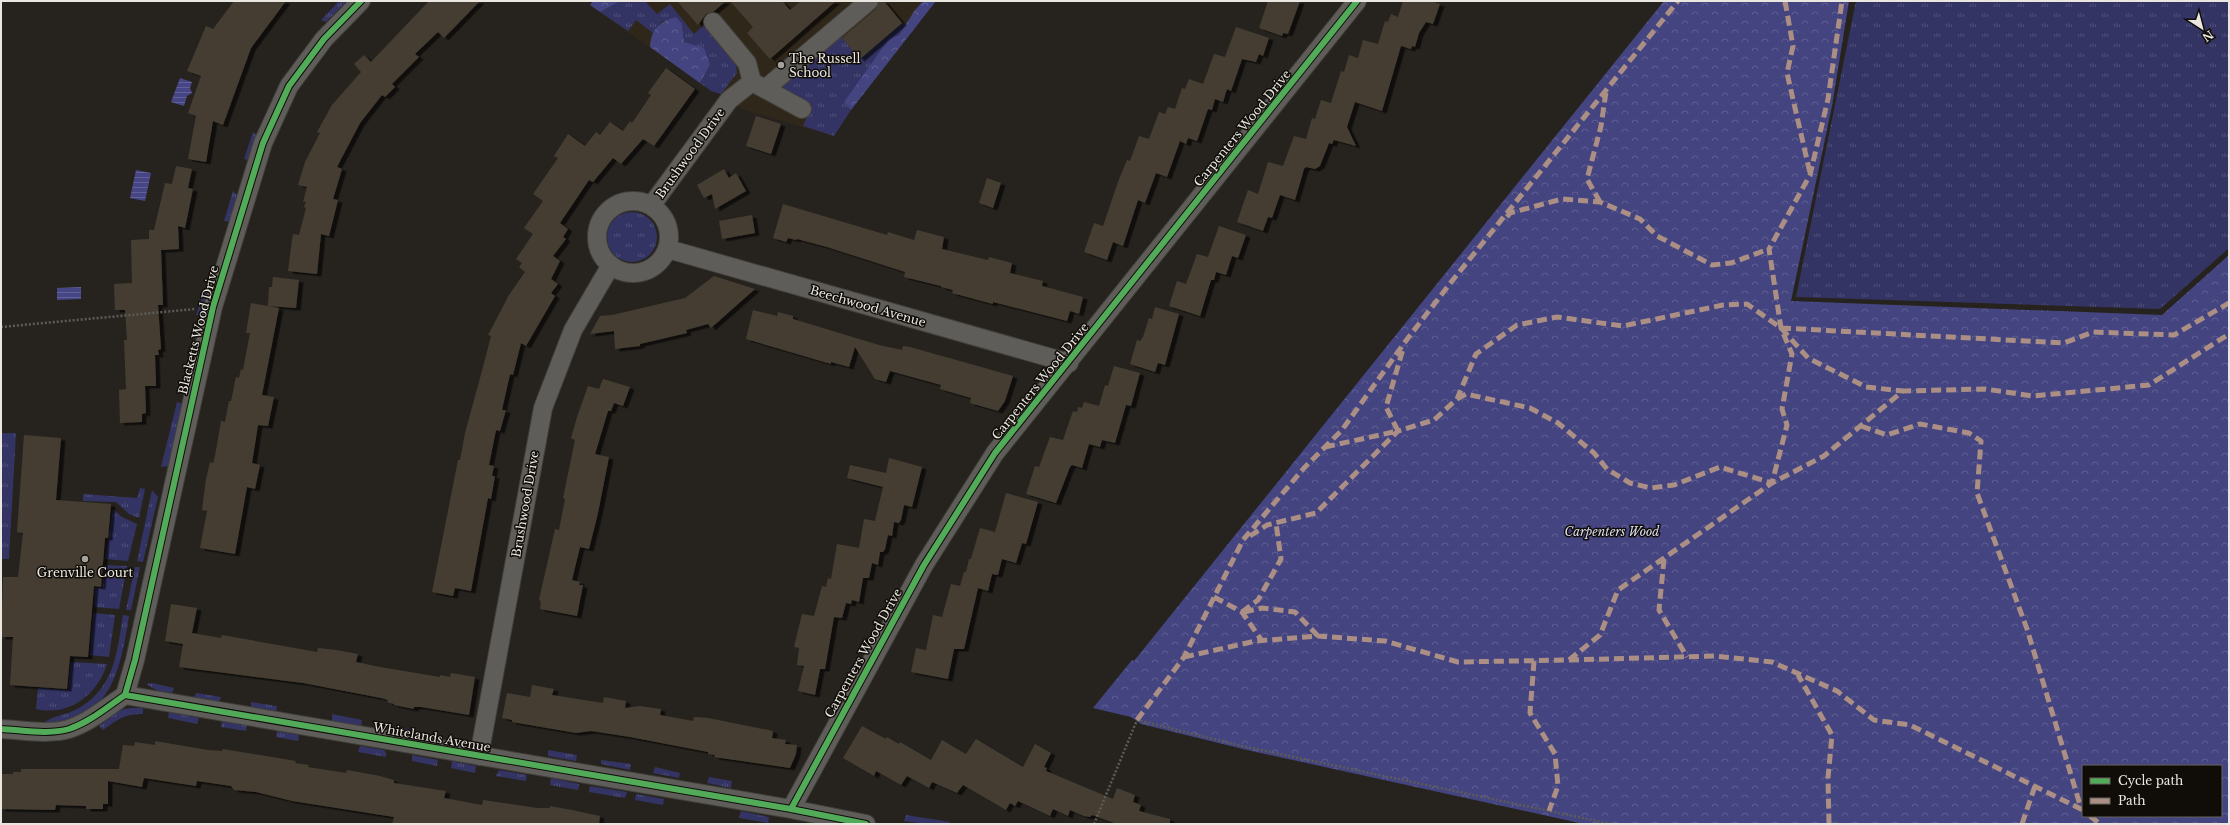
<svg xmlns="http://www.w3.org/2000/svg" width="2230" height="825" font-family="'Libre Baskerville',serif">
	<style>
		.built { fill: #30271b }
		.grass { fill: url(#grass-tufts) }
		.forest { fill: url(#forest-crowns); fill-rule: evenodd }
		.water { fill: url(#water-rules) }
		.building { fill: #443e33; filter: url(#shadow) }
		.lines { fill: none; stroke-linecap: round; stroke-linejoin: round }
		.minor-casing { stroke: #43403b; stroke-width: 20 }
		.path { stroke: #5e5c58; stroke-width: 2.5; stroke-dasharray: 2 2; stroke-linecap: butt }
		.minor { stroke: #5f5d59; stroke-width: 18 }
		.quiet { stroke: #ac8f84; stroke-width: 5; stroke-dasharray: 10 5; stroke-linecap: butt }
		.cycleway-casing { stroke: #100d09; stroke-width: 8 }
		.cycleway { stroke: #51ab58; stroke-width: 6 }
		.poi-dot { fill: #a5a29c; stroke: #100d09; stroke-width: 1.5 }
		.labels { text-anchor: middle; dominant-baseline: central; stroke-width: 3; stroke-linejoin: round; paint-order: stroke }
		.poi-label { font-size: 12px; fill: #eae6e0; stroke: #100d09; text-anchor: start }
		.street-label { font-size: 12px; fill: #eae6e0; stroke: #100d09 }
		.park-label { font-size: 12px; font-style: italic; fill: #dcdff4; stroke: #100d09 }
	</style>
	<defs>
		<pattern id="grass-tufts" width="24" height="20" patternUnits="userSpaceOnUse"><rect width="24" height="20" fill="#333364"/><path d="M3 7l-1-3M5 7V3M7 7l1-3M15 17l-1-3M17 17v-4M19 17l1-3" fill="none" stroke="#51517a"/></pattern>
		<pattern id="forest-crowns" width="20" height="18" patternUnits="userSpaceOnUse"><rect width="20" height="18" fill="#444481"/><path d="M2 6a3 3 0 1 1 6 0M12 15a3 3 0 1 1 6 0" fill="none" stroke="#5f5f93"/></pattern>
		<pattern id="water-rules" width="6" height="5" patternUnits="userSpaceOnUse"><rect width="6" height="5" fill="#464686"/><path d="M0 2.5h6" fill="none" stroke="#616197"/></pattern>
		<filter id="shadow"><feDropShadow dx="4.5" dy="2.5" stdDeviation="0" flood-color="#0009"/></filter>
	</defs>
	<rect width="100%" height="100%" fill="#26231e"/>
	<path class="built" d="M593 1H936L851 110 834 136 741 109 721 94 711 91 590 5Z"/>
	<path class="grass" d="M339 1H347L326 22 321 20Z
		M617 1H645L657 14 670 4 694 34 704 25 736 64 737 73 721 94 711 91 700 83 710 65 684 42 682 24 662 21 653 33 636 20 628 31 600 12 617 3Z
		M874 1H882L841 36 860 59 902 23 906 24 899 35 844 102 851 110 834 136 803 126 811 108 777 84Z
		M1856 1H2229V248L2160 309 1796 297Z
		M253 132 257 135 249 160 244 159Z
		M233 191 238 196 230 222 224 221Z
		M607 237a25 25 0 1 1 50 0a25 25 0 1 1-50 0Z
		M204 291 208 292 202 315H196Z
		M177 402 183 404 169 466 161 467Z
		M1 433H16L9 559H1Z
		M140 488 145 489 139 518 129 514 116 502 83 501V494L137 498Z
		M152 490 158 497 143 562 137 561Z
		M113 509 122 517 137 524 128 561 105 559Z
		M104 565 127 566 119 609 94 607 95 588H102Z
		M135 567H140L131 610H126Z
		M93 613 115 615 109 657 90 655Z
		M123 615 129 616C122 659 115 710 65 722 57 724 48 724 41 725 51 715 66 716 79 708 115 687 117 652 123 615Z
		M71 662 107 664C98 694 69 717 36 709L38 688 68 690Z
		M152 683 174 688 172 693 158 691 146 684Z
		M196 693 221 697 219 702 194 698Z
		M251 702 277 706 276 712 251 707Z
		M130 708H143V714C126 713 116 720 103 730L99 726 120 710Z
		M169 712 199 718 197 724 168 718Z
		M332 714 362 720 361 727 332 721Z
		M222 721 247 725 246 731 221 727Z
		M389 726 415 730 412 735 386 731Z
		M277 731 299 735 298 741 276 737Z
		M360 746 384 750 386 753V757L358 752Z
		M548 750 577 755 576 761 548 756Z
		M412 755 438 760 437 766 412 761Z
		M601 760 631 764 630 770 601 764Z
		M452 761 476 766 475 773 451 768Z
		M655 767 680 773 679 778 653 773Z
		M499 770 527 775 526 781 496 776Z
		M709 777 732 781 731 788 707 783Z
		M551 778 579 784 578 790 550 785Z
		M590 786 627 792 625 798 589 792Z
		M636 794 664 799 663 805 635 800Z
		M741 811 769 817 768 823 739 818Z
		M906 815 950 822 949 824H926L904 821Z"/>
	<path class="forest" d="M593 1H617V3L600 12 590 5Z
		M923 1H936L851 110 844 102 889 39 899 35 915 10Z
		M1664 1H1849L1832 106 1791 301 2162 315 2229 255V824H1584L1243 749 1141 724 1131 717 1093 708 1132 660 1134 661ZM2083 766H2221V816H2083Z
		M676 17 682 24 684 42 704 48 710 65 700 83 650 47C651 29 659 22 676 17Z"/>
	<path class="water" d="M180 78 192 82 190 88 192 93 187 96 184 106 171 102Z
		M136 170 151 173 145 201 130 198Z
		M81 287V299L57 300V288Z"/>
	<path class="building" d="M234 1H286L251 48 223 125 213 121 206 162 188 159 196 116 188 113 201 76 187 71 206 26 213 29Z
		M429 1H480L444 38 438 32 415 54 419 57 392 84 395 87 385 97 382 95 360 123 337 167 342 169 333 199 338 200 329 236 321 234 317 274 288 271 292 240 293 234 299 235 306 208 304 207 306 202H303L307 187 298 185 305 162 320 133 317 132 332 105 361 72 354 64 364 55 371 62Z
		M677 1H726L713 12 706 14 698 25Z
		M730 1H782L790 10 801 1H836L770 59 747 33 753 27Z
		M879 1H884L902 23 860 59 842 38 876 9Z
		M1268 1H1300L1288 34 1283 33 1282 36 1259 28Z
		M1403 1H1430L1440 4 1433 24 1426 22 1419 33 1415 47 1412 46 1411 49 1401 46 1382 111 1355 102 1347 127 1356 146 1334 140 1332 144 1329 143 1320 166 1315 169 1306 167 1304 169 1295 200 1280 195 1272 218 1268 217 1263 231 1237 222 1248 190 1258 194 1268 162 1283 166 1294 136 1306 139 1312 118 1315 119 1321 100 1331 103 1341 71 1344 72 1349 55 1358 58 1363 40 1378 44 1385 21 1388 22 1391 14 1398 17Z
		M1236 27 1269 38 1263 56 1259 54 1256 62 1242 59 1231 91 1227 89 1223 102 1215 99 1212 110 1208 109 1197 141 1188 138 1186 144 1180 141 1167 177 1156 173 1145 203 1138 200 1123 246 1113 242 1107 260 1084 252 1094 223 1103 226 1119 179 1127 160 1130 161 1139 136 1149 139 1159 112 1165 114 1168 107 1175 109 1182 88 1185 89 1189 79 1203 84 1214 54 1225 57Z
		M666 68 695 89 654 146 643 139 621 164 613 158 593 182 589 180 560 223 568 229 563 237 566 239 553 256 560 261 551 279 558 284 551 293 555 296 526 346 521 343 513 375 510 374 502 410H506L500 431 496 430 489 465 494 466 492 476H495L491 499 488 498 471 591 455 588 453 596 432 592 458 460H460L465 433 483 367 491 336 488 335 509 295 525 272 519 267 522 263 516 259 533 234 524 228 543 201 533 194 558 158 554 156 568 134 585 146 596 132 600 135 610 122 623 131 630 121 632 123 651 95 648 93Z
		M756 116 781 124 771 154 746 146Z
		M176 166 192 169 188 188 193 189 185 228 178 226 179 249 161 250 163 305H158L161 349 158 350 159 355H155L156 386H145L146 413 142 414V422L120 423 119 390 126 389 124 340H127L125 310H115L114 284 132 283 131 240 149 239V230H154L165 183 172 184Z
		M724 169 729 178 736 173 746 191 715 209 712 194 704 198 697 185Z
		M987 178 1001 183 993 208 979 203Z
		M783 204 887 235 888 232 914 240 917 230 944 237 942 249 988 260 989 257 1012 263 1010 273 1043 281 1042 286 1083 297 1079 314 1070 311 1067 321 993 302V304L952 293 953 290 941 287V286L904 277 905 272 827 247 797 239 796 240 788 238 786 242 773 238Z
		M752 215 755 233 722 239 719 221Z
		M1219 226 1246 235 1238 258 1232 256 1226 275 1216 272 1214 280H1211L1200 316 1169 306 1177 281 1186 284 1197 254 1208 257Z
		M714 276 755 289 711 328 708 324 686 330 687 333 640 344V346L615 349 614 331 590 334 600 316 612 315 685 298Z
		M273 277 299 280 296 308 268 306 279 308 262 395 274 397 268 426 258 425 252 463 260 465 255 489 247 487 235 554 200 548 207 511 202 510 206 479 210 462 213 463 215 456 221 421 225 422 229 401H231L236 377 239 378 241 369 243 370 250 333H246L251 303 268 306 269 287H272Z
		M1155 307 1179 314 1165 365 1158 363 1155 372 1130 364 1137 340 1140 341 1143 337 1149 318 1152 319Z
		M753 310 777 316 778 312 793 316V319L879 345 902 350 903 346 910 347 1013 376 1005 401 998 411 970 403 971 398 940 389 941 385 890 371 886 382 875 379 855 347 849 367 831 362V364L746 339Z
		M1114 366 1140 373 1131 406 1126 405 1115 443 1102 440 1100 447 1089 444 1082 468 1072 465 1070 467 1056 503 1026 494 1035 466 1039 467 1050 437 1063 440 1073 411 1077 412 1078 407 1082 408 1084 402 1099 406 1105 385 1108 386Z
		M603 379 630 387 623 406 614 403 611 411H608L595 454 609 457 598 513 589 549 580 547 572 580 580 582 579 585H583L577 616 540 609 541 601 539 600 555 529 559 530 565 499 563 498 575 440 571 438 577 417 588 386 599 389Z
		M24 435 61 438 56 500 111 504 108 538H105L101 587 94 586 88 657 70 656 67 689 10 685 13 637H1L3 577H18L23 533 17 532Z
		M889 458 922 467 912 507 904 505 901 520 899 523 894 522 892 536 888 535 885 549 883 552H880L878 565 872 563 869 578H863L859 602 852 600 851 604 846 603 842 618 834 617 825 669H820L815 695 798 691 804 666 797 665 799 648 794 647 802 614 814 616 822 586 826 587 828 578 831 579 837 544 859 548 864 519 875 521 883 487 847 478 850 465 886 473Z
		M1006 493 1038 502 1026 544 1022 543 1016 563 1002 559 998 575 992 574 988 591 978 588 964 649H954L948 679 911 672 916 648 926 650 933 615 942 617 951 584 960 586 964 572H966L969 559H971L980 528 995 532Z
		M171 604 197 608 192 633 221 638 222 635 317 652 318 648 336 650 358 654 356 662 380 667 440 677V675L450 677 451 673 475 677 469 715 421 707H414V709L394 705V704L387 702 388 700 381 698 303 683 179 667 183 644 165 641Z
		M532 685 554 689 552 695 603 703 604 697 626 701 625 708 640 706 661 709 660 715 693 721 694 717 708 718 773 731 772 738 786 740 785 744 797 745 796 754 790 768 714 757 715 755 708 754V752L630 737 591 731 576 733 512 722V720L502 718 507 693 530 697Z
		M862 726 886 739 887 737 899 744 900 742 931 760 942 740 966 754 976 739 1023 767 1035 744 1051 753 1044 767 1047 768 1046 771 1113 799 1117 788 1135 795 1133 802 1141 805 1139 811 1170 819V824H1117L1092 815 1090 817 1084 816 1070 810 1068 816 1053 809 1050 816 1018 801 1015 806 1010 803 1006 810 963 785 957 793 932 782 929 788 907 776 901 785 876 771 874 776 843 758Z
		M155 741 208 750 222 751 223 749 296 761 295 763 309 765 308 767 346 773 347 770 380 776 394 780V783L446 791 444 798 482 805 483 800 537 808H550V806L572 810 600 816 599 824H392L394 817 292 801 256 792 234 790 231 786 197 781 196 786 144 778 142 787 108 781V804H103V809H86V806L56 805 55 810 1 809V774H13V772H21V769H119L123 745 134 746 135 742 155 745Z"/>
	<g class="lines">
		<defs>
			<path id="minor" d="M752 82 765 89 869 1
				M765 89 802 109
				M597 237a36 36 0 1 1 72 0a36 36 0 1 1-72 0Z
				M651 206 729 100 752 82 747 63 713 22
				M668 249 1069 363
				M125 695 135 660 213 307 263 143 289 86 324 39 361 1
				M1 729C22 730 49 735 69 729 90 722 107 707 125 695L791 809 866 824
				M479 756 543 408 573 330 611 265
				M791 809 924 565 995 453 1357 1"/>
		</defs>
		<use href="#minor" class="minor-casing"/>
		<path class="path" d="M1 327 195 309
			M1094 824 1137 720 1242 746 1611 824"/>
		<use href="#minor" class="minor"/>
		<path class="quiet" d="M1785 1 1793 46 1787 73 1810 173
			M1600 202 1587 179 1601 126 1606 92
			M1507 217 1510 213 1562 199 1600 202 1640 219 1657 236 1712 265 1731 263 1769 249
			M1781 328 2064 343 2093 332 2174 335 2229 303
			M1457 399 1466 394 1530 408 1558 423 1594 453 1607 469 1630 483 1651 488 1674 485 1720 467 1772 483 1787 425 1782 409 1792 354 1781 328 1769 249 1810 175 1828 99 1842 1
			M1861 426 1887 435 1920 424 1969 433 1981 441 1977 493 2027 629 2081 808
			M1325 447 1398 431 1386 407 1403 349
			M1250 536 1267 525 1316 513 1398 431 1434 420 1457 399 1476 354 1517 325 1557 317 1623 326 1723 305 1747 304 1781 328 1808 358 1866 387 1903 391
			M1664 559 1659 610 1687 657
			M1214 597 1242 612 1262 641
			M1242 612 1258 600 1281 559 1276 523
			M1244 612 1262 608 1295 612 1318 636
			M1184 657 1256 641 1318 636 1385 641 1458 662 1569 660 1600 635 1618 590 1772 483 1824 456 1903 391 1985 389 2033 396 2149 385 2229 334
			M1569 660 1715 656 1772 662 1837 691 1874 720 1910 725 2083 810
			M1534 661 1530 713 1555 754 1558 786 1549 811
			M1797 673 1832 735 1828 778 1829 824
			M1137 720 1184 657 1243 540 1304 468 1342 430 1405 342 1452 281 1678 1
			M2090 816 2100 824
			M2022 824 2035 786"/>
		<defs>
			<path id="cycleway" d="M125 695 135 660 213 307 263 143 289 86 324 39 361 1
				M1 729C22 730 49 735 69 729 90 722 107 707 125 695L791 809 866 824
				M791 809 924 565 995 453 1357 1"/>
		</defs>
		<use href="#cycleway" class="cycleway-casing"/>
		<use href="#cycleway" class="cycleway"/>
	</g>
	<g class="poi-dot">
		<circle cx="781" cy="65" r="4"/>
		<circle cx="85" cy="559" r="4"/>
	</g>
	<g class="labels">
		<g class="poi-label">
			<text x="789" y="58">The Russell<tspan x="789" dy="14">School</tspan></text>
			<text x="85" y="572" text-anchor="middle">Grenville Court</text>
		</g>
		<g class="street-label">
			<text transform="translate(1242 128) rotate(-51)">Carpenters Wood Drive</text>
			<text transform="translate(690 153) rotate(-54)">Brushwood Drive</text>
			<text transform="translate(868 306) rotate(16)">Beechwood Avenue</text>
			<text transform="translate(198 330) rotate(-76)">Blacketts Wood Drive</text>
			<text transform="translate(1040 381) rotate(-51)">Carpenters Wood Drive</text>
			<text transform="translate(525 504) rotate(-80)">Brushwood Drive</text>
			<text transform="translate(863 653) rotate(-61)">Carpenters Wood Drive</text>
			<text transform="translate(432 737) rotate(10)">Whitelands Avenue</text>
		</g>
		<g class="park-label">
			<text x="1612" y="531">Carpenters Wood</text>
		</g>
	</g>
	<rect width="2230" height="825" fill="none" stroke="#eae6e0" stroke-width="4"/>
	<rect x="2082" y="765" width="140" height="52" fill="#100d09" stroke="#67645f"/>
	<rect x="2090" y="778" width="20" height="6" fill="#51ab58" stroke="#67645f"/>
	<text x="2118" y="785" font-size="12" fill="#eae6e0">Cycle path</text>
	<rect x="2090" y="798" width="20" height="6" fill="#ac8f84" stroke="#67645f"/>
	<text x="2118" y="805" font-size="12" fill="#eae6e0">Path</text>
	<g transform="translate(2202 28) rotate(144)" stroke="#100d09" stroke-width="3" paint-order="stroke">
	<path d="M0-3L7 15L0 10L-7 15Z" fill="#eae6e0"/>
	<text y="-6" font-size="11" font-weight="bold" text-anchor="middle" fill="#eae6e0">N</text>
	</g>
</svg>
